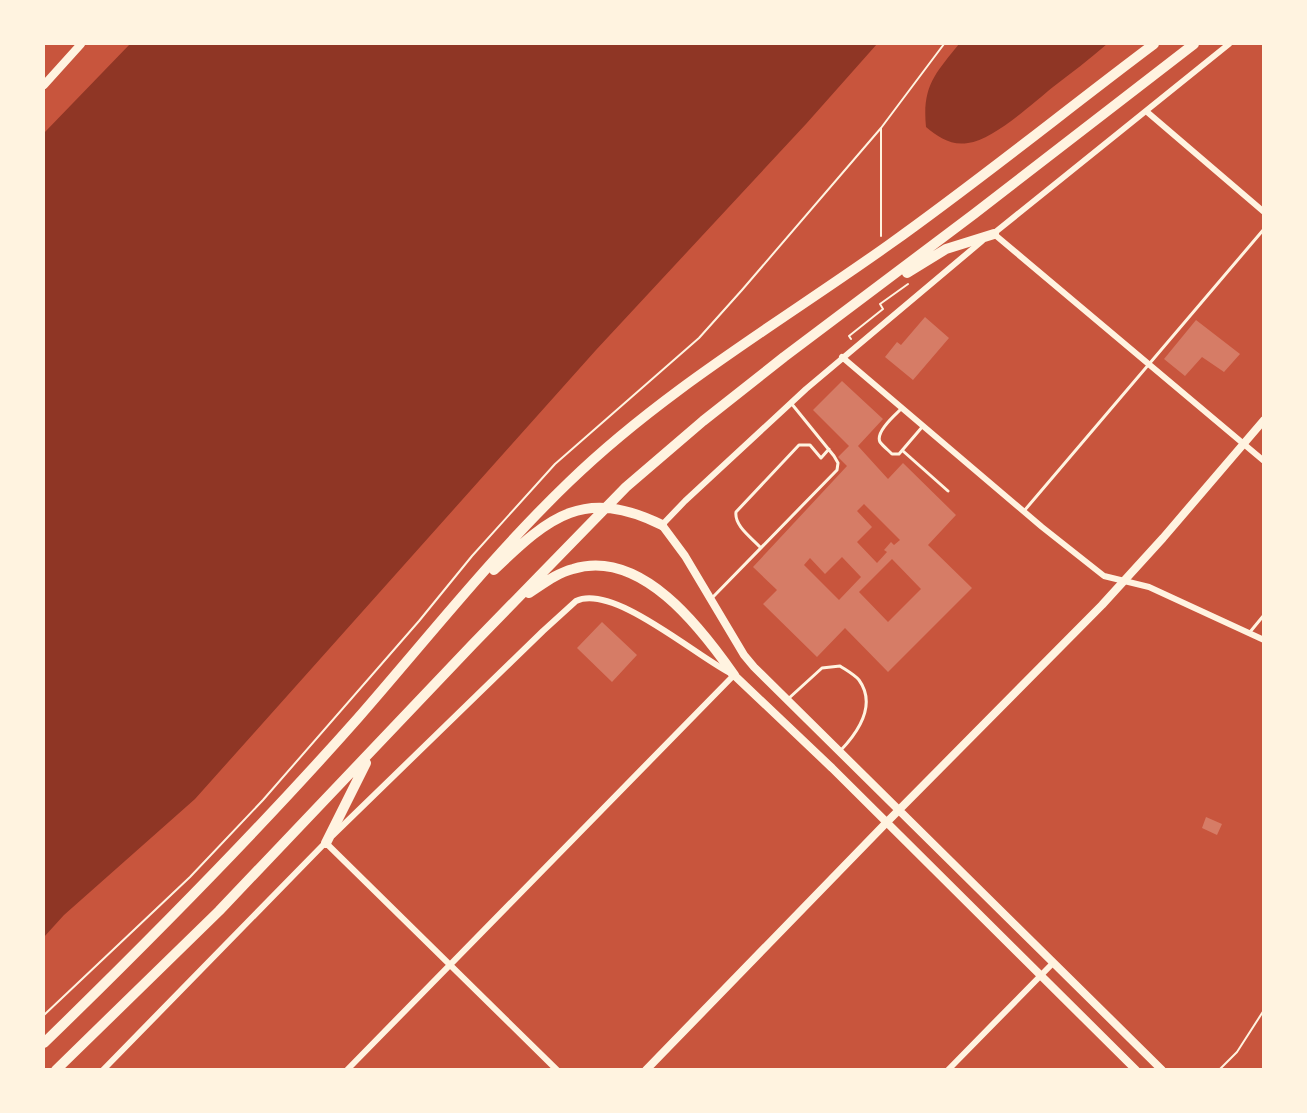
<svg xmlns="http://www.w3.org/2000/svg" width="1307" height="1113" font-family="Poppins,sans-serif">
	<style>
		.water { fill: #8f3625 }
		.building { fill: #d67c66; fill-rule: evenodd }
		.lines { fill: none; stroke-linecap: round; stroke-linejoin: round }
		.path { stroke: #fff3e0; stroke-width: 2 }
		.service { stroke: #fff3e0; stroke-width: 3 }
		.minor { stroke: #fff3e0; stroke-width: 6 }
		.tertiary { stroke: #fff3e0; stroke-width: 8 }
		.secondary { stroke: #fff3e0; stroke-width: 8 }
		.motorway { stroke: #fff3e0; stroke-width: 10 }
	</style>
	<rect width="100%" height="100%" fill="#c8553d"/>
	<path class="water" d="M130 44H877L806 124 596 350 195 799 64 915 44 937V133Z
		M959 44H1107C1090 59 1071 73 1053 87 1032 104 993 140 968 143 951 146 938 137 926 127 922 86 935 74 959 44Z"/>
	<path class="building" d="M925 317 949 338 913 380 885 357 897 342 901 345Z
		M1196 320 1240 354 1224 372 1202 357 1185 376 1164 359Z
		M842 381 883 419 858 446 888 479 903 463 956 515 928 545 972 588 888 672 845 628 817 657 763 604 777 590 753 567 847 466 838 457 849 446 813 410ZM864 504 900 540 894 545 891 542 884 550 887 552 877 563 857 542 872 527 857 511ZM842 557 861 577 839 600 804 565 810 558 825 574ZM892 559 921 589 888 622 859 592Z
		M602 622 637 655 612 682 577 648Z
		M1206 817 1222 824 1217 835 1202 828Z"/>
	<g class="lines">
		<path class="path" d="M881 128V236
			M851 339 849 336 883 309 880 304 908 284
			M44 1015 190 877 263 800 419 621 472 556 555 464 699 338 742 290 881 128 944 44
			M1219 1070 1237 1052 1264 1010"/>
		<path class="service" d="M902 408C895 415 875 432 880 442 883 446 888 450 892 454H899L923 426
			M903 451 948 491
			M1024 511 1264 229
			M761 548C752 538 734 526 736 512L799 445H810L821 458 829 449
			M712 598 837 470 838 463 834 456 791 403
			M1250 632 1264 615
			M788 699 822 668 840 666C846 670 855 675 859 680 877 705 858 732 841 750"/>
		<path class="minor" d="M1146 111 1264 212
			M993 234 1229 44
			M994 234 1264 461
			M842 357 1042 527 1104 576 1149 587 1264 640
			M662 525 685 501 806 389 982 241
			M333 835 543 631 576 601C614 583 699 659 734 675L347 1070
			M326 843 557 1070
			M103 1070 326 842
			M948 1070 1053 963"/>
		<path class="tertiary" d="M646 1070 886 823"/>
		<path class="secondary" d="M44 85 81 44
			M662 525 685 556 744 655 754 667 1162 1070
			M734 675 832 768 1136 1070
			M886 823 1102 605 1163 538 1264 420"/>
		<path class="motorway" d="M907 273 946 249 994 234
			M494 570C550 516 584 487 662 525
			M529 593C543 584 557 573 573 569 641 548 701 628 734 675
			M326 843 366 763
			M44 1043C152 938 258 831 358 718 427 639 493 555 569 482 665 389 782 321 890 244 980 180 1066 110 1154 44
			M56 1070 219 911 473 644 626 487 703 421 784 357 974 214 1194 44"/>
	</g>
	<rect width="1307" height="1113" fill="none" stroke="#fff3e0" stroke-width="90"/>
</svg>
